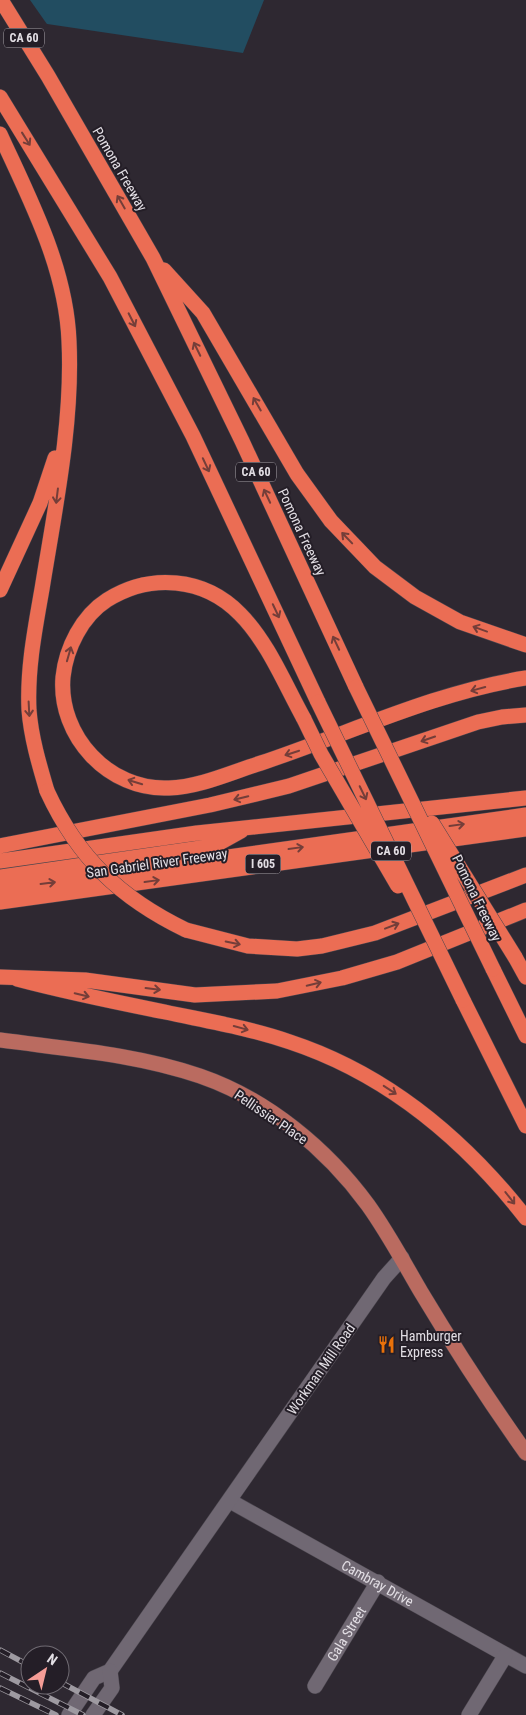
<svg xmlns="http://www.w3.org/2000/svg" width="526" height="1715" font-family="'Roboto Condensed',sans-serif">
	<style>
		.water { fill: #224d61 }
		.pier { fill: #2e2831 }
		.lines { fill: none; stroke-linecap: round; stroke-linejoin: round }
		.minor-casing { stroke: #4b464e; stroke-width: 16 }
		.major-casing { stroke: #4b464e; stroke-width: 16 }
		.highway-casing { stroke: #4b464e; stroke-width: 16 }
		.minor { stroke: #706873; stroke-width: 15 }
		.major { stroke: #ba6b60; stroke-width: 15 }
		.highway { stroke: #eb6d54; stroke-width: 15 }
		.rail-casing { stroke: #9e9aa1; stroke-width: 5.5 }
		.rail { stroke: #241e27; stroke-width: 4; stroke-dasharray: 11; stroke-linecap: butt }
		.highway-bridge-casing { stroke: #4b464e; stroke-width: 16; stroke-linecap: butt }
		.highway-bridge { stroke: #eb6d54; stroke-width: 15 }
		.oneway { stroke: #743e39 }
		.labels { text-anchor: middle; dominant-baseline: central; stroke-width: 4; stroke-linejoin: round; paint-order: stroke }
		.shield { fill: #241e27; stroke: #a9a4ab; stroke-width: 1 }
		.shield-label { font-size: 12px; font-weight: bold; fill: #e2dee4 }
		.street-label { font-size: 14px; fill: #e2dee4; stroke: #241e27 }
		.poi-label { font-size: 14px; fill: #e2dee4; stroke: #241e27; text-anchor: start }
	</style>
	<rect width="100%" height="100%" fill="#2e2831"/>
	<path class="water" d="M0 0H264L243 53 0 17Z"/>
	<path class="pier" d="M0 0H30L49 27 0 20Z"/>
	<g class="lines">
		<defs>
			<g id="minor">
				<path id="s1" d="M230 1501 526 1666"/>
				<path id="s2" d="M315 1686 378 1582"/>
				<path d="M69 1715 94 1678 110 1671 384 1278 402 1258"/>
				<path d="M93 1715 112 1688 110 1671"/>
				<path d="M469 1715 505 1656"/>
			</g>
			<path id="major" d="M0 1040C67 1049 136 1054 200 1076 267 1099 327 1149 368 1205 388 1233 404 1263 421 1292 454 1347 489 1401 526 1453"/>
			<path id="highway" d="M1 0 48 76 153 258 242 441 356 687
				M0 97 110 277 193 436 318 702
				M0 134C30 200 66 267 69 341 73 423 55 508 42 589 35 629 27 669 29 710 31 737 39 764 47 791
				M164 270 203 313 297 474 331 521 375 567 415 597 460 622 526 645
				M0 590 40 503 55 458
				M304 719C285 685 268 642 240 614 204 577 150 573 107 600 82 616 66 648 63 677 58 736 109 791 169 788 200 787 232 772 261 763 348 734 435 692 526 678
				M0 846 210 805 289 786 478 722 502 717 526 715
				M0 861 197 833 526 798
				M0 877 214 846 241 831
				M0 889 526 815
				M0 902 526 829
				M186 930 248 946 297 949 322 946 375 933 526 875
				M515 957 526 977
				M493 969 526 1036
				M0 977 85 980 195 995 277 991 342 978 397 962 526 910
				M17 979C66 992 115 1002 165 1012 207 1021 250 1028 290 1042 387 1074 464 1139 526 1218
				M463 1000 526 1126"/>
		</defs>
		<use href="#minor" class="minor-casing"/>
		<use href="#major" class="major-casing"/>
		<use href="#highway" class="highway-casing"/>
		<use href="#minor" class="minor"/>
		<use href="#major" class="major"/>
		<use href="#highway" class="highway"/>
		<defs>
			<path id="rail" d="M0 1650 30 1666
				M0 1673 83 1715
				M60 1682 122 1715
				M0 1688 56 1715"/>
		</defs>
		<use href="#rail" class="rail-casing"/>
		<use href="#rail" class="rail"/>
		<defs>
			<path id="highway-bridge" d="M356 687 493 969
				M318 702 463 1000
				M304 719 321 754 398 886
				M47 791C78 858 120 898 186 930
				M432 823 515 957"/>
		</defs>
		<use href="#highway-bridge" class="highway-bridge-casing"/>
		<use href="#highway-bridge" class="highway-bridge"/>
	</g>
	<defs><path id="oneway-shaft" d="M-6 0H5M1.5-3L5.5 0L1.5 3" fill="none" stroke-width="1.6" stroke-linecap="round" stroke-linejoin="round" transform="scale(1.25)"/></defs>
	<g class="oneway">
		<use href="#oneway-shaft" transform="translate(26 139) rotate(58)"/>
		<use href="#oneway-shaft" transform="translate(121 202) rotate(-120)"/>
		<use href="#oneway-shaft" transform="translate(132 320) rotate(63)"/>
		<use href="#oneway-shaft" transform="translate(197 349) rotate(-116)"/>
		<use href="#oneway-shaft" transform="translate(257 404) rotate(-120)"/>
		<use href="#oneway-shaft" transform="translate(206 465) rotate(65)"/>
		<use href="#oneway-shaft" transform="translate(57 496) rotate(97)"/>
		<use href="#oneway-shaft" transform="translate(267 496) rotate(-115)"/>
		<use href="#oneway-shaft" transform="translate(347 538) rotate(-134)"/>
		<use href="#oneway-shaft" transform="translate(276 611) rotate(65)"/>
		<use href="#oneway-shaft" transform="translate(480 629) rotate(-160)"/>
		<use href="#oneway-shaft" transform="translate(336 643) rotate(-115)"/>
		<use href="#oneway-shaft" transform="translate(69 654) rotate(-74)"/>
		<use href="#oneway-shaft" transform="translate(478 689) rotate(165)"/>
		<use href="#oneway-shaft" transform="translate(29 709) rotate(87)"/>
		<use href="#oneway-shaft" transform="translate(428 739) rotate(161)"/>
		<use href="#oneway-shaft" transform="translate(292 753) rotate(162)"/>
		<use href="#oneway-shaft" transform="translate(135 782) rotate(-163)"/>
		<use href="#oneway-shaft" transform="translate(363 793) rotate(64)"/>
		<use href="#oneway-shaft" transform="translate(241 798) rotate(166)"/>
		<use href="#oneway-shaft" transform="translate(457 825) rotate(-8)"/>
		<use href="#oneway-shaft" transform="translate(296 848) rotate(-8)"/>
		<use href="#oneway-shaft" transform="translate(152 881) rotate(-8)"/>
		<use href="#oneway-shaft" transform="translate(48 883) rotate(-7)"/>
		<use href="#oneway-shaft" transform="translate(392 926) rotate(-21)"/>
		<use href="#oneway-shaft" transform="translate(233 943) rotate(12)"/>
		<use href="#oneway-shaft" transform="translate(314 984) rotate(-13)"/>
		<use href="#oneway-shaft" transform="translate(153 989) rotate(7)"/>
		<use href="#oneway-shaft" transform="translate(82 995) rotate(13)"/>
		<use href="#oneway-shaft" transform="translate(241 1028) rotate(15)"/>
		<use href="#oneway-shaft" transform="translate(390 1090) rotate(33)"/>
		<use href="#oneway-shaft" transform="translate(510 1198) rotate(52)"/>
	</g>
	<defs>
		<symbol id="restaurant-bare" viewBox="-9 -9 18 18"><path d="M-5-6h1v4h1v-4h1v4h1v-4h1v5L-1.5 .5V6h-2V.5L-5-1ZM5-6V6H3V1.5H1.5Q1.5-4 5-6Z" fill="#e8710a" stroke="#241e27" stroke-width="2.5" paint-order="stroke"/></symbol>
	</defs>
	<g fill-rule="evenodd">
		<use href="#restaurant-bare" x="374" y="1332" width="25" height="25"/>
	</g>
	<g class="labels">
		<g class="shield">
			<rect x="4" y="28.5" width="40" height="19" rx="4"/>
			<rect x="236" y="462.5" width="40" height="19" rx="4"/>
			<rect x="371" y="841.5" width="40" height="19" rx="4"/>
			<rect x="245.5" y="854.5" width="35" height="19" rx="4"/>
		</g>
		<g class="shield-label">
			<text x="24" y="38">CA 60</text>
			<text x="256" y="472">CA 60</text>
			<text x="391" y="851">CA 60</text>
			<text x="263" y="864">I 605</text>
		</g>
		<g class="street-label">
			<text transform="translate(120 169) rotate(60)">Pomona Freeway</text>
			<text transform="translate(302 532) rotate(65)">Pomona Freeway</text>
			<text transform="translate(157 863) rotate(-8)">San Gabriel River Freeway</text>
			<text transform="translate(477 898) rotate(64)">Pomona Freeway</text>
			<text transform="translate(271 1117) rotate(34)">Pellissier Place</text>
			<text transform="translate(321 1369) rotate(-55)">Workman Mill Road</text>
			<text stroke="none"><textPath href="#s1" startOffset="169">Cambray Drive</textPath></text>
			<text stroke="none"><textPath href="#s2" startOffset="61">Gala Street</textPath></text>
		</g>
		<g class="poi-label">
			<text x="400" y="1336">Hamburger<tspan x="400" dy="16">Express</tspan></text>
		</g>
	</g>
	<g transform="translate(45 1670) rotate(35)"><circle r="24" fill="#241e27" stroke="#706b73"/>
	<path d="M0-4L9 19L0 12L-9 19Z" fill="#f59c96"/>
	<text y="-8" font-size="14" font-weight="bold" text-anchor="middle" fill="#e2dee4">N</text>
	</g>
</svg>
